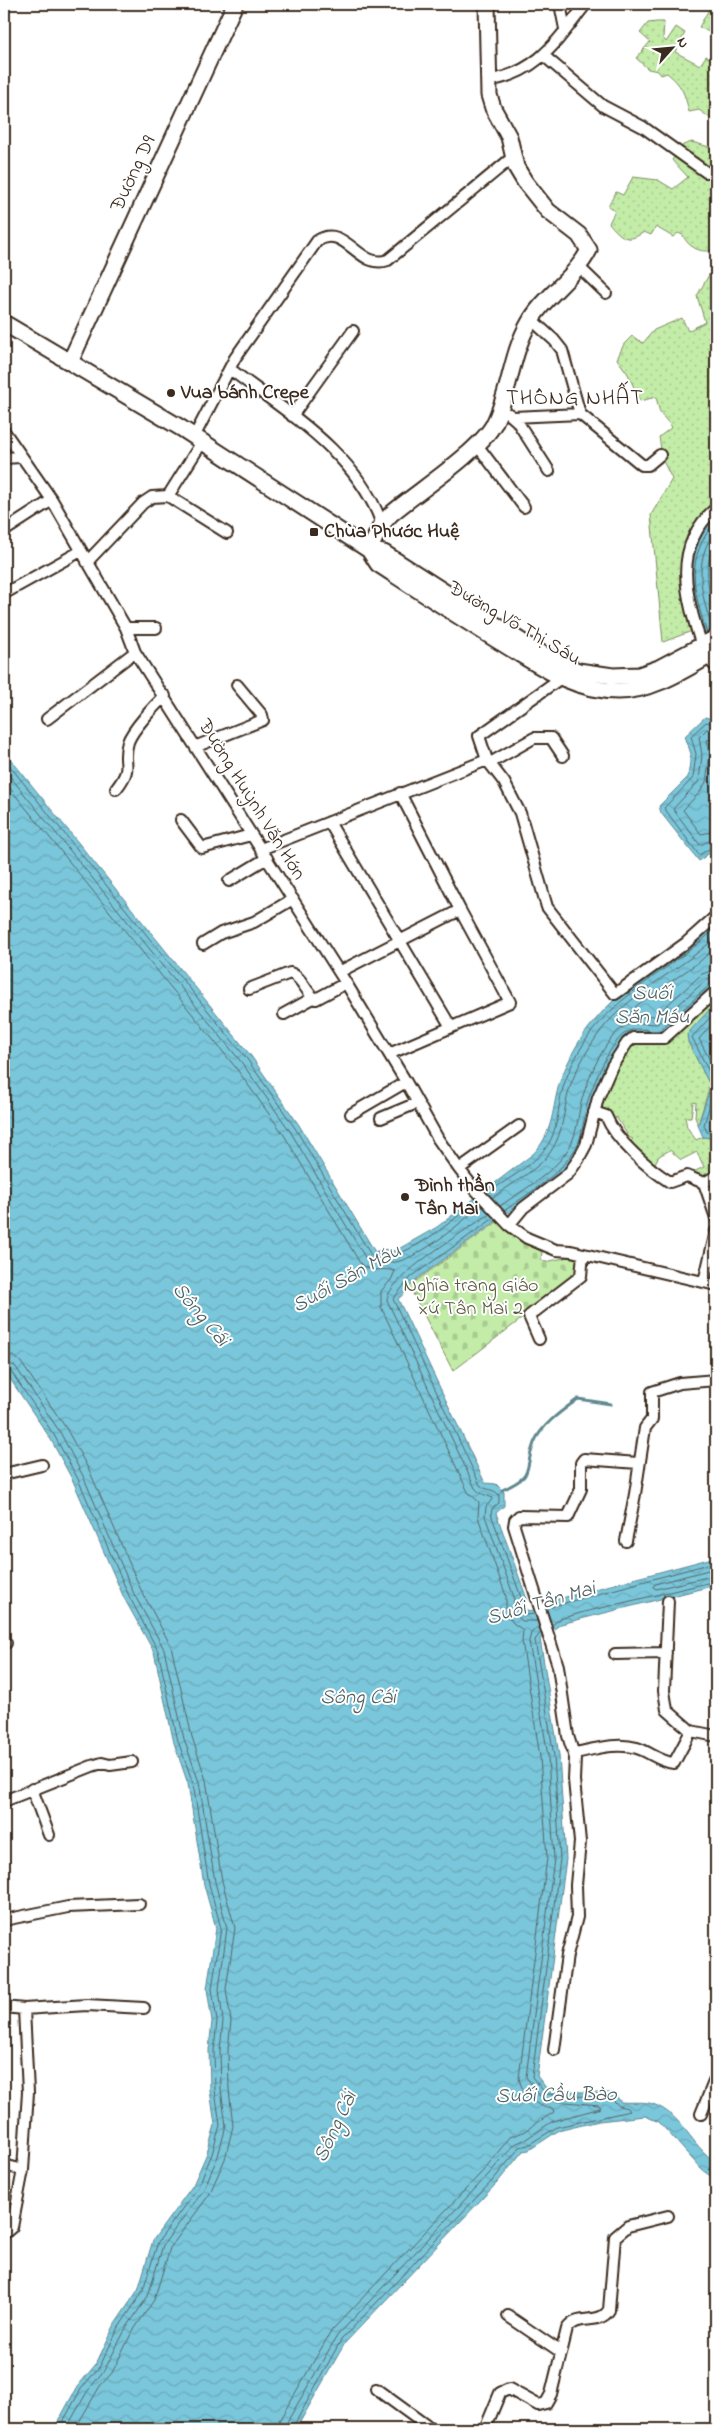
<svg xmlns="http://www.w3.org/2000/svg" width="720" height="2433" font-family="'Indie Flower',sans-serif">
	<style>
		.grass { fill: url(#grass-dots); stroke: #7f8b63 }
		.cemetery { fill: url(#cemetery-stones); stroke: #7f8b63 }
		.water { fill: url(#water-waves); stroke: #61888f }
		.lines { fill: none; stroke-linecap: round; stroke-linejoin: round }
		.shore { stroke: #546869; stroke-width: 1 }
		.stream { stroke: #61888f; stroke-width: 3 }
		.street-casing { stroke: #3b2a1e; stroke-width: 14 }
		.secondary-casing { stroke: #3b2a1e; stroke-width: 19 }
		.street { stroke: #fff; stroke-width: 10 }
		.secondary { stroke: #fff; stroke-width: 15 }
		.poi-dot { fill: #3b2a1e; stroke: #fff; stroke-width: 2 }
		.labels { text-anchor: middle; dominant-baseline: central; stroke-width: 4; stroke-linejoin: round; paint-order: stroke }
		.street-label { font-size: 20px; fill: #3b2a1e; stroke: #fff }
		.poi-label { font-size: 20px; font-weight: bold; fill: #3b2a1e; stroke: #fff; text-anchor: start }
		.park-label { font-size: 20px; fill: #5d5a40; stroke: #fff }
		.water-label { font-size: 21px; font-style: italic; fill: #516160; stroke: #fff }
		.quarter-label { font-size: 22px; letter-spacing: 1px; fill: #3b2a1e; stroke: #fff }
	</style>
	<defs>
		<pattern id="grass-dots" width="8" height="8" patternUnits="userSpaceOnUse" patternTransform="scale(1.25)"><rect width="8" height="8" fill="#c3eca8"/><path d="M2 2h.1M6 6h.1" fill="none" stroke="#a8cb90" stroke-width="1.8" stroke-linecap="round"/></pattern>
		<pattern id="cemetery-stones" width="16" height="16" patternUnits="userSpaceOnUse" patternTransform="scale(1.25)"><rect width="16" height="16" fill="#c3eca8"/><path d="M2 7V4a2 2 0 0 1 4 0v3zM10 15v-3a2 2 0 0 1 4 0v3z" fill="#a8cb90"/></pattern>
		<pattern id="water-waves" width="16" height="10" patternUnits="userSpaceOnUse" patternTransform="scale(1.25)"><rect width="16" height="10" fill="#7ac6da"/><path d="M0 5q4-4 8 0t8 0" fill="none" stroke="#6aaabb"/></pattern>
	</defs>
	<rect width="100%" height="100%" fill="#fff"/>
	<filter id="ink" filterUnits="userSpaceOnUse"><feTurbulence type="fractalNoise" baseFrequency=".02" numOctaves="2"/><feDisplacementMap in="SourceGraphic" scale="10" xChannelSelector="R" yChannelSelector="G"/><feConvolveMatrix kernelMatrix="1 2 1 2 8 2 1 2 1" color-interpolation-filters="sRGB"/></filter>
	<g filter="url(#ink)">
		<path class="grass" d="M712 4H716V30L713 34 699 27Z
			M657 22H664L663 38 666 42 676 27 685 33 675 52 700 65 706 56 716 62V122L699 110 689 112C685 94 682 85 667 73L661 75 658 71 648 69 636 58 650 42 640 33 648 23Z
			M692 142 716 149V248C704 256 687 247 683 235L678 233 673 237 656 227 651 235 644 232C627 244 621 237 609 223L615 211 608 206 616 192 623 195 633 177 658 180 673 189 688 177 672 160 683 145Z
			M710 273 716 277V503C672 539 679 581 692 631L663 642 651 515 672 479 663 461 659 437 672 427 660 413 656 397 640 401 628 374 617 359 624 344 632 336 643 343 654 330 682 318 688 331 705 322 697 296Z
			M716 996V1006L712 1007 688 1042 710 1085 698 1125 695 1117 696 1102 693 1103 691 1117H685L687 1127 696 1140C704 1136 710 1136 716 1143V1157L709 1160 714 1171 703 1177V1180L691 1173 704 1167 697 1152 681 1160 670 1150 659 1156 654 1165 629 1143 633 1139 626 1136 627 1134 616 1117 612 1124 597 1110 602 1094 605 1096 609 1087 606 1086C613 1071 621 1052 635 1042L656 1044 665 1041Z"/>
		<path class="cemetery" d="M497 1222 520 1240 542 1252 541 1259 545 1262 569 1257 580 1260 579 1275 453 1371 409 1286Z"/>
		<path class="water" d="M716 513V663C696 633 678 567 699 534 703 526 711 519 716 513Z
			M705 717 716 720V848L699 861 661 813 659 806 688 777 691 754 685 736Z
			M4 751 251 1056 299 1125 375 1252 382 1249 395 1251 437 1227 533 1154C552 1135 552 1112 558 1088 561 1076 568 1063 573 1052 602 997 668 958 716 921V986L662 1035 624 1042 582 1147 565 1171 414 1281 406 1292 398 1299 485 1483 496 1484 504 1492V1506L496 1513 527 1599 523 1605 526 1610 532 1611 543 1603 716 1557V1585L561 1624 540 1639 559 1755 566 1859 537 2076 547 2089 594 2093H614L621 2102C631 2103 644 2101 653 2104 683 2115 691 2146 716 2162V2180L702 2170 659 2122 645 2116 599 2121 558 2131 529 2150 523 2151 497 2183 345 2343 296 2429H54L77 2387 96 2364 115 2324 138 2290 153 2240 193 2185 207 2153 215 2125 210 2090 209 2050 212 2021 207 1989 216 1928 204 1885 188 1784 174 1743 154 1652 124 1598 73 1481 50 1438 4 1370Z
			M716 1006V1083L710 1085 688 1042 687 1034 712 1007Z
			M716 1090V1143L711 1138 703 1137 698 1125 709 1092Z"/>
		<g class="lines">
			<path class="shore" d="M716 542C702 564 708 594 716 618
				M713 630C701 596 692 560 716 530
				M707 633C692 588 685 559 716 520
				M716 724 706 722 691 736 696 754 693 778 664 808 699 855 716 845
				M716 730 707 729 699 737 702 755 699 781 673 809 700 845 716 838
				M716 738 707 740 710 755 706 782 700 792 683 810 701 834 716 831
				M4 759 247 1059 295 1128 371 1255 376 1257C384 1253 390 1258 398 1254 428 1242 453 1220 477 1201
				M4 769 242 1063 290 1131 366 1259C374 1265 377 1260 385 1261 389 1261 392 1263 396 1262 423 1256 460 1223 482 1205
				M4 781 236 1068 284 1135 360 1263C370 1274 382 1267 395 1271L391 1280 381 1291V1307L468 1492 479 1502 478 1517 506 1596V1613L513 1623 523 1630 522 1641 540 1757 547 1858 519 2078C522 2095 536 2107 553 2109L554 2112 523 2132 510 2137 483 2171 332 2330 280 2419 278 2429
				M716 947 699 962 636 1006 629 1015 655 1016 702 974 716 969
				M716 1011 692 1037 712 1078 716 1079
				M716 1019 699 1039 716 1072
				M716 1095 712 1097 704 1125 707 1132 716 1136
				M487 1193C506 1180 531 1167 545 1149 559 1131 557 1108 563 1088 569 1068 581 1046 593 1030 627 988 677 965 716 928
				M492 1198C509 1185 540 1169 551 1151 564 1132 563 1111 569 1090 575 1071 586 1052 597 1036 627 993 679 972 716 937
				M500 1206C524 1189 557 1172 571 1144 577 1132 578 1116 581 1103 586 1082 606 1034 627 1025 637 1021 647 1024 657 1024L707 979 716 976
				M504 1211C530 1192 559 1176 576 1148 583 1135 584 1117 587 1103 593 1085 611 1038 629 1031 639 1026 650 1033 660 1030L711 984 716 983
				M490 1214C469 1228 388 1277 387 1300L475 1488 480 1493 493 1498 486 1507 485 1516 514 1597 513 1611 522 1621H537
				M494 1218 411 1277 393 1299 480 1485C486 1491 493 1488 499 1495V1503L492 1509 491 1514 521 1597 518 1607 525 1615 535 1614
				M4 1354 13 1356 20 1361 66 1428 90 1472 141 1590 171 1646 192 1737 206 1780 222 1881 235 1928 226 1989 231 2021 228 2050 229 2089 233 2126 225 2159 209 2195 170 2248 154 2300 131 2334 112 2373 100 2386 75 2429
				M4 1362 15 1366 60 1432 83 1476 134 1594 164 1649 184 1739 199 1782 215 1882 227 1928 219 1989 223 2021 220 2050 221 2089 226 2126 218 2156 203 2191 163 2245 148 2296 125 2330 105 2369 87 2392 66 2429
				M4 1368 10 1370 54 1435 78 1479 129 1596 158 1651 178 1741 193 1783 209 1884 221 1928 212 1989 217 2021 214 2050 215 2090 220 2125 212 2154 198 2187 158 2242 142 2293 119 2327 100 2366 81 2389 59 2429
				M716 1568 655 1584 653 1587 656 1589 716 1575
				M546 1608 716 1562
				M552 1625 560 1619 584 1612 716 1581
				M286 2429 287 2422 337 2336 488 2175 515 2144 526 2139 553 2121 601 2108 599 2105 543 2100 526 2077 554 1859 548 1756 529 1641 531 1633 539 1626
				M292 2429 341 2340 493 2180 520 2147 528 2145 557 2127 630 2111 628 2108 619 2106 611 2098 546 2094 532 2077 560 1859 554 1756 535 1640 541 1632"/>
			<path class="stream" d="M502 1490C536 1475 523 1472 534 1443 541 1425 563 1410 578 1399L611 1404"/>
			<defs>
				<path id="street" d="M560 4 565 29
					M543 55 603 106 643 127 706 172
					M487 81C538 73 556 42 586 4
					M578 266 606 293
					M531 319 554 340 562 350 580 414
					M230 369C287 413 356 452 382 524
					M509 414 517 421 549 471
					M292 416 353 331
					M513 417 580 414 642 465H648L660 455
					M4 431 52 500 126 628 135 652 346 983 406 1082 438 1139 459 1169 473 1187 509 1225 527 1238 556 1250 571 1251 716 1285
					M194 437 235 358 317 241C345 222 359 271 388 260L513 157
					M477 445 524 507
					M4 458 21 457
					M168 496 227 533
					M4 531 52 500
					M87 562 143 503 152 497 168 496 202 442
					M7 592 81 551
					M126 628H156
					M702 646C686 597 671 547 716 508
					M707 657 716 667
					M561 678 479 736 487 760 504 782 520 813 547 907 615 994 686 943 716 916
					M47 719 135 652
					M197 746 263 720 262 715 237 685
					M490 763 534 738H551L563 756
					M116 789C135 765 121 765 128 742 132 730 155 705 165 696
					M181 820 202 848 251 835
					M329 822 451 1027
					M261 849 487 760
					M229 881 267 858
					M203 944 221 933 254 922 293 899
					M339 972 460 910
					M249 989 290 973C303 977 305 993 316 999L346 983
					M284 1014 313 998
					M389 1054 510 1002 460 910 400 793
					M594 1112 606 1116C616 1141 648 1168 670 1182L687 1176 704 1183
					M351 1114 406 1082
					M381 1118 417 1103
					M459 1169 519 1126
					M716 1176 704 1183 716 1218
					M509 1225 523 1208 568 1174 578 1160 586 1145 598 1098 612 1066 627 1043 633 1038H664L716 991
					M704 1282 716 1231
					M539 1339 529 1316 581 1276 583 1254
					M4 1474 42 1465
					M626 1541 635 1494 645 1428 652 1419V1392L680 1383 716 1380
					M668 1601 664 1691 667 1710 691 1731 716 1736
					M4 1643H6
					M615 1654 666 1653
					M575 1753C595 1749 617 1742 637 1748 650 1752 660 1762 674 1763L691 1731
					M32 1789 49 1835
					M4 1801 92 1766 102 1763 110 1765 132 1762
					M4 1920 68 1907 139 1904
					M4 2007 24 2009 28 2092 23 2170
					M24 2009 87 2005 144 2008
					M554 2050 567 1955 577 1917 576 1885 580 1842 574 1780 575 1758 568 1736 558 1666 514 1526 515 1520 519 1516 568 1517 581 1489V1463L584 1459 638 1463
					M701 2114 716 2077
					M4 2165 23 2170 12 2227 4 2234
					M508 2316 561 2352
					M376 2389 431 2429
					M485 2429 500 2393 509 2389 538 2405 546 2403 551 2394 567 2329C577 2313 599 2326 609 2310L615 2237 628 2226 668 2216"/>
				<path id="secondary" d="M4 323 181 428 369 550 378 564C418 590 459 617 500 642 537 664 573 691 618 691 654 691 686 669 716 652
					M70 362 235 4
					M369 550 382 524 391 514C418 491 478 453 494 424 510 392 511 354 529 323 544 296 575 278 589 250L579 235 548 211 525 182 516 167 509 137 493 108 489 95 487 4
					M369 550 384 553 527 645 555 661 578 671 613 676 639 675 659 668 716 638"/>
			</defs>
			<use href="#street" class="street-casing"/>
			<use href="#secondary" class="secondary-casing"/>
			<use href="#street" class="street"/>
			<use href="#secondary" class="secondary"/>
		</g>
	</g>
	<g class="poi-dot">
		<circle cx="171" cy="393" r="5"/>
		<rect x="309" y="527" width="10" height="10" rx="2.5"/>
		<circle cx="405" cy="1197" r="5"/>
	</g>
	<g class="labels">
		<g class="street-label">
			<text transform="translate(134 174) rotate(-65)">Đường D9</text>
			<text transform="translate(514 624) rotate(30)">Đường Võ Thị Sáu</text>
			<text transform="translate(251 800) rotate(58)">Đường Huỳnh Văn Hớn</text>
		</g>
		<g class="poi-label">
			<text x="181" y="393">Vua bánh Crepe</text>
			<text x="324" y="532">Chùa Phước Huệ</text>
			<text x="415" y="1186">Đình thần<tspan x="415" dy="23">Tân Mai</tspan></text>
		</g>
		<g class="park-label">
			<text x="471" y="1286">Nghĩa trang Giáo<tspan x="471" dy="23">xứ Tân Mai 2</tspan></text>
		</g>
		<g class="water-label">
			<text x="652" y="994">Suối<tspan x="652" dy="24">Săn Máu</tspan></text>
			<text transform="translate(347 1279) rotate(-29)">Suối Săn Máu</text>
			<text transform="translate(200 1315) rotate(50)">Sông Cái</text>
			<text transform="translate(541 1604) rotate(-16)">Suối Tân Mai</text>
			<text x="358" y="1698">Sông Cái</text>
			<text transform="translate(556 2096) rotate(-1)">Suối Cầu Bào</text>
			<text transform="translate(336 2127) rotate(-65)">Sông Cái</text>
		</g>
		<g class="quarter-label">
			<text x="575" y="399">THỐNG NHẤT</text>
		</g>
	</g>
	<rect width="720" height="2433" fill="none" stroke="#fff" stroke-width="20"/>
	<rect x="10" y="10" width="700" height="2413" fill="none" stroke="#3b2a1e" stroke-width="2" filter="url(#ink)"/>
	<g transform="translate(672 48) rotate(63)" stroke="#ffffff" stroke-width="4" paint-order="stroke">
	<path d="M0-4L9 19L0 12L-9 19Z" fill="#3b2a1e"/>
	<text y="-8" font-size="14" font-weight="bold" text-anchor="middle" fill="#3b2a1e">N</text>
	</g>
</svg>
